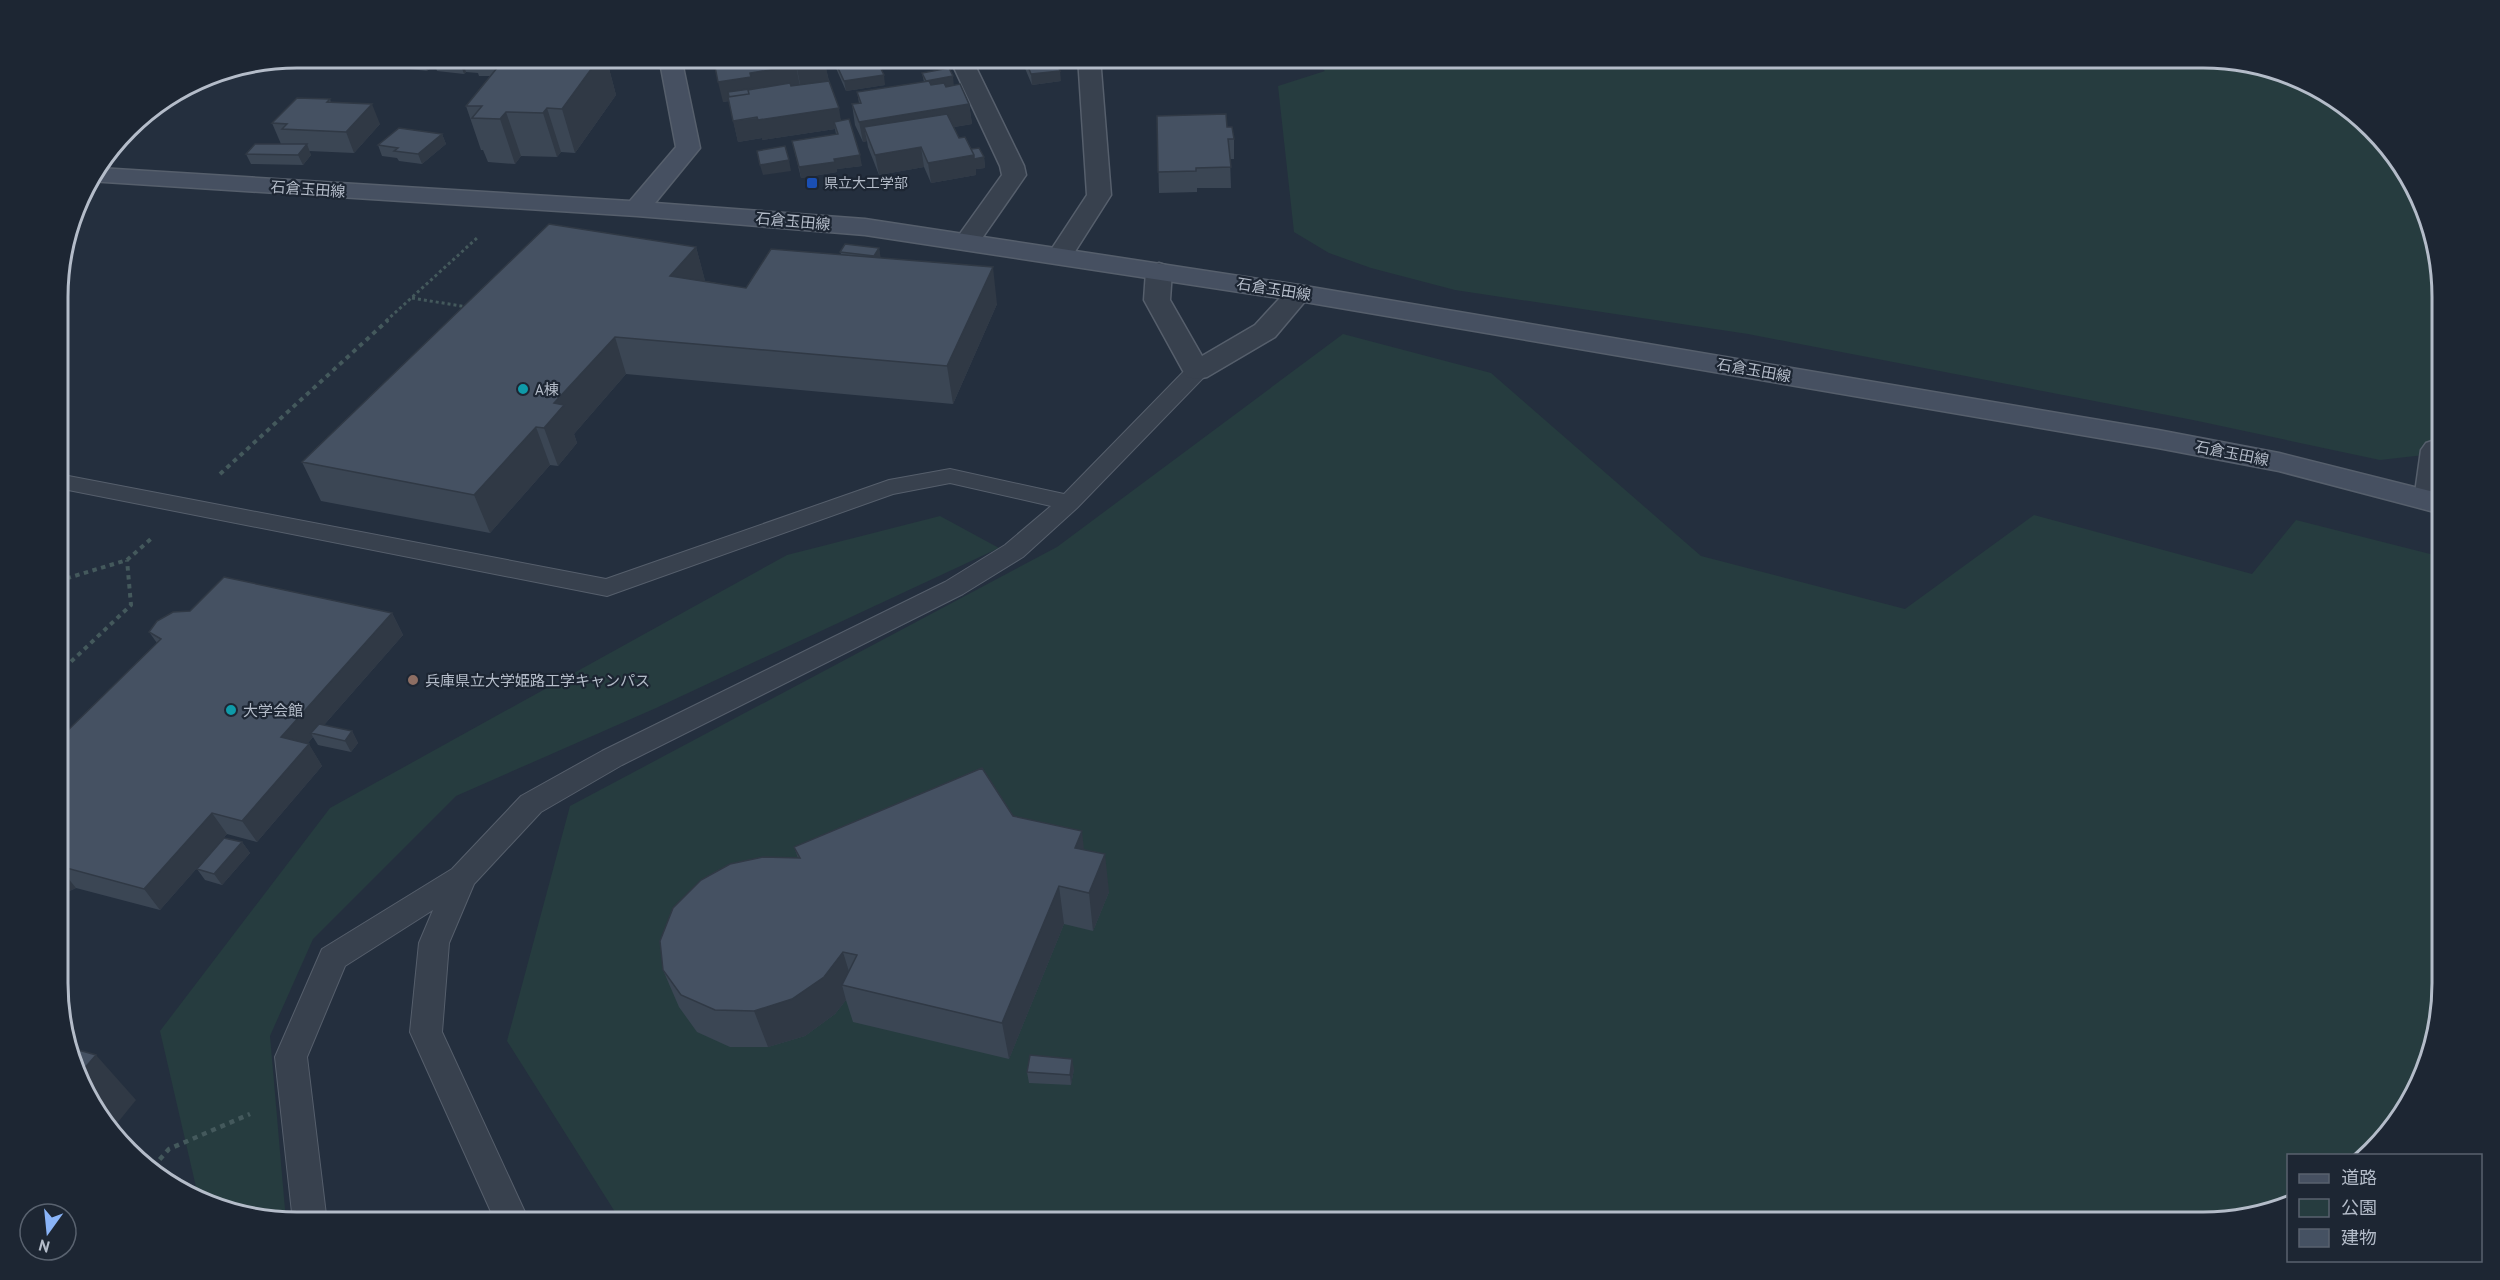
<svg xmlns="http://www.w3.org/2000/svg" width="2500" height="1280" font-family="'PT Sans','Noto Sans JP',sans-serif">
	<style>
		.green { fill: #263c3f }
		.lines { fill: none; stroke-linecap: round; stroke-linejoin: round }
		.lane-casing { stroke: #565f6c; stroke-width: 2 }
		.street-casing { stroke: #565f6c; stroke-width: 3 }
		.secondary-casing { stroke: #565f6c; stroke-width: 3 }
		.path-far2 { stroke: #44595c; stroke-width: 3; stroke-dasharray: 3 3; stroke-linecap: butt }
		.path-far1 { stroke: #44595c; stroke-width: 4; stroke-dasharray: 4.5 4.5; stroke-linecap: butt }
		.path { stroke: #44595c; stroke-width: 4.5; stroke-dasharray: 5 5; stroke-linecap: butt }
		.lane { fill: #38414e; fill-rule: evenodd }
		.street { fill: #38414e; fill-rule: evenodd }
		.secondary { fill: #465061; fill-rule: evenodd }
		.wall { fill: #3b4654 }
		.shaded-wall { fill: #303945 }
		.building { fill: #455162; stroke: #303945; stroke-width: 1.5 }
		.transit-dot { fill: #1a4fb4; stroke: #1d2633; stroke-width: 2 }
		.culture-dot { fill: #0f9aa8; stroke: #1d2633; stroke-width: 2 }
		.education-dot { fill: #8d6e63; stroke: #1d2633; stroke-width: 2 }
		.labels { text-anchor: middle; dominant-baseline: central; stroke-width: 4.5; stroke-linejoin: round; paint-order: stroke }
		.far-poi-label { font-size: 14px; fill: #b4bcc9; stroke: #1d2633; text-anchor: start }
		.street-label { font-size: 15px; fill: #b4bcc9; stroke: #1d2633 }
		.poi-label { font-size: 15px; fill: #b4bcc9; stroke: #1d2633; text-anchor: start }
		.rim { fill: none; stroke: #b4bcc9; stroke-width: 3 }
	</style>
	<rect width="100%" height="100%" fill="#242f3e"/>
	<path class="green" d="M1308 57H2203L2309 82 2394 151 2425 205 2441 266 2442 453 2380 460 2193 420 1748 334 1455 290 1371 268 1329 253 1294 232 1278 86 1325 71Z
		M1343 334 1491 373 1701 556 1905 609 2034 515 2252 574 2296 520 2442 557 2443 984 2418 1089 2384 1141 2367 1155 2288 1156V1206L2281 1210 2219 1223H622L507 1041 570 806 1057 547Z
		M940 516 999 548 656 708 456 796 313 939 270 1036 286 1221 199 1200 160 1031 330 808 787 555Z"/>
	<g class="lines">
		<defs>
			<path id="lane" d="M1197 365 1205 366 1208 371 1205 376 1077 508 1023 557 963 594 622 765 541 812 474 884 449 943 442 1032 530 1223H496L410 1032 419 943 433 910 345 966 307 1057 327 1223 293 1222 275 1057 322 949 452 869 521 796 602 751 945 582 1005 545 1051 506 950 483 893 494 607 596 58 488V474L606 579 889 480 950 469 1064 494 1189 366Z"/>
			<path id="street" d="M949 57H971L1024 166 1026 175 976 247 967 250 958 247 954 242 1002 175 1000 166Z
				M1078 57H1100L1111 195 1069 261 1060 264 1051 261 1047 256 1087 195Z
				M1159 263 1168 266 1172 271 1170 300 1202 356 1255 325 1290 287 1299 285 1308 287 1312 293 1275 337 1207 377 1197 379 1187 377 1183 371 1144 300 1146 271 1150 266Z
				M2441 438 2442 504 2440 507 2429 510 2418 507 2414 500 2421 450 2426 443Z"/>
			<path id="secondary" d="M659 57H681L700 148 655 203 865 219 1299 285 2158 430 2279 453 2442 494V514L2279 471 2158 448 1299 301 865 235 637 216 89 181 99 168 630 201 676 147Z"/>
		</defs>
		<use href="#lane" class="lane-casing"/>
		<use href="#street" class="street-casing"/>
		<use href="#secondary" class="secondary-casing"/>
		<path class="path-far2" d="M412 298 467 307
			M386 321 477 238"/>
		<path class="path-far1" d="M220 474 388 320
			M58 581 127 560 152 538
			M58 674 131 605 127 560"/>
		<path class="path" d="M153 1167 169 1149 250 1114"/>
		<use href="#lane" class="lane"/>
		<use href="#street" class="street"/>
		<use href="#secondary" class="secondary"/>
	</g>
	<path class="wall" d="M397 57H606L616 95 575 153 561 152 557 157 521 156 515 164 488 162 483 150H481L466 106 490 76H479L478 73 466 72 464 74 437 71 436 68H431L427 71 410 69 408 65 400 64Z
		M737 57H823L829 81 841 121 862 166 837 169V172L801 178 792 141 836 134 835 129 762 140V138L738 142 729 101 723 102Z
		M831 57H875L885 85 846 91Z
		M1023 57 1061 81 1032 85 1024 66Z
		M922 73 954 85 969 104 972 124 954 127 959 138 971 149 984 157 985 168 976 169V175L931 183 924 167 879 175 868 147 867 141 863 142 855 125 852 104 859 103 857 92 924 82Z
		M330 99 331 103 380 124 354 153 309 151 311 155 303 165 251 164 246 154 281 144 272 123Z
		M1157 116 1227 127 1234 139V159H1230L1231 188H1197V192L1159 193Z
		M442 134 446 144 422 164 399 161 397 158 382 156 378 145Z
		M696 247 705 281 746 288 841 254 840 252 879 248 880 258 997 304 953 404 626 374 574 434 577 443 558 466 550 465 490 533 321 501 302 462Z
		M392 613 403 635 324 725 352 731 358 743 351 752 318 745 313 737 308 743 322 766 257 842 227 834 160 910 76 888 59 896V739L157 643 149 632Z
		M1013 816 1084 850 1109 892 1093 931 1064 924 1009 1059 853 1022 846 1000 835 1014 805 1036 768 1047H730L697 1032 679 1007 663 970 798 858 794 847Z
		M242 842 250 853 222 885 205 880 197 869Z
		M1074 1069 1071 1085 1029 1083 1027 1072Z"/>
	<path class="shaded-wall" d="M422 57H427L431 68 427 71Z
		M458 57H461L466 72 464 74Z
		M600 57H606L616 95 575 153 562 109Z
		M825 62 829 82 801 89 797 69Z
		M796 66 800 86 755 93 750 73Z
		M1060 71 1061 81 1032 85 1031 74Z
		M884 75 885 85 846 91 844 81Z
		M953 76 954 87 927 91 926 81Z
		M751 77 756 97 723 102 718 82Z
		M372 104 380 124 354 153 346 132Z
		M969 104 972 124 870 141 864 127 867 141 863 142 859 122Z
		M547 108 561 152 557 157 543 113Z
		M839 108 842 128 834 122 835 129 762 140V138L738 142 733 121Z
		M506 112 521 156 515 164 500 119Z
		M442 134 446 144 422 164 418 154Z
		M307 144 311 155 303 165 298 155Z
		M921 147 924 167 879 175 875 155Z
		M860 155 862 166 837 169V172L801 178 799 167 834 159Z
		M974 155 984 157 985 168 976 169V175L931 183 928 163Z
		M789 160 791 171 763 175 760 165Z
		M696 247 706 284 670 276Z
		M879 248 881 259 876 267 874 256Z
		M993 267 997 304 953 404 947 366Z
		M615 337 626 374 574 434 577 443 558 466 544 428 554 403Z
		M536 427 550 465 490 533 474 495Z
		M392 613 403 635 316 734 311 733 313 737 294 759 281 737Z
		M352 731 358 743 351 752 345 741Z
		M309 744 322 766 257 842 242 821Z
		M212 813 227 834 160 910 144 889Z
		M1082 831 1086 869 1075 848Z
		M242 842 250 853 222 885 214 874Z
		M1105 854 1109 892 1093 931 1089 893Z
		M59 867 76 888 59 896Z
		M1059 886 1064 924 1009 1059 1002 1023Z
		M843 952 854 988 842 985 846 1000 835 1014 805 1036 768 1047 754 1011Z
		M96 1055 136 1100 110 1132 106 1129 77 1077Z
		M1072 1059 1074 1069 1071 1085 1070 1075Z"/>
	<path class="building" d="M506 57H600L562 109 547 108 543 113 506 112 500 119 472 118 482 106H466Z
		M738 57H823L825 62 797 69 796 66 750 73 751 77 718 82 714 62 738 58Z
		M833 57H875L884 75 844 81Z
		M1024 57H1054L1060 71 1031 74Z
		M949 68 953 76 926 81 922 73Z
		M829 81 839 108 758 120 757 117 733 121 728 97 749 94 748 90 790 83 791 86Z
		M929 81 931 85 944 83 946 87 960 84 969 104 859 122 852 104 861 103 857 92Z
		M778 85 748 90 749 94 729 97 728 92Z
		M297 98 330 99 327 102 372 104 346 132 282 129 287 124 272 123Z
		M947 114 959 138 965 137 974 155 928 163 921 147 875 155 864 127Z
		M1226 114 1227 127H1232L1234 139H1228L1231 167 1196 168V171L1158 172 1157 116Z
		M849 119 860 155 834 159 835 162 799 167 792 141 838 134 834 122Z
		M399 128 442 134 418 154 394 151 398 148 378 145Z
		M255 144H307L298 155 246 154Z
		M785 146 789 160 760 165 757 151Z
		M979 148 984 157 974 159V155L971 149Z
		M549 224 696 247 670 276 746 288 771 249 993 267 947 366 615 337 554 403 564 405 544 428 536 427 474 495 302 462Z
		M845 244 879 248 874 256 840 252Z
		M224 577 392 613 281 737 309 744 242 821 212 813 144 889 59 866V739L161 639 149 632 157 621 173 612 190 611Z
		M319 724 352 731 345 741 311 733Z
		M982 768 1013 816 1082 831 1075 848 1105 854 1089 893 1059 886 1002 1023 842 985 857 955 843 952 824 977 792 999 754 1011 715 1010 681 995 663 970 660 941 673 908 701 880 730 864 763 857 800 858 794 847Z
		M224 838 242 842 214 874 197 869Z
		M68 1047 96 1055 77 1077 75 1075Z
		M1030 1055 1072 1059 1070 1075 1027 1072Z"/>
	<rect class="transit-dot" x="806" y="177" width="12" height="12" rx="3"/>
	<g class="culture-dot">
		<circle cx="523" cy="389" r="6"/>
		<circle cx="231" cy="710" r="6"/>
	</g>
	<circle class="education-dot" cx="413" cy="680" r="6"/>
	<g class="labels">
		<g class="far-poi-label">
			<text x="824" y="183">県立大工学部</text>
		</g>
		<g class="street-label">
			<text transform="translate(308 189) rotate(4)">石倉玉田線</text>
			<text transform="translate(793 221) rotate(5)">石倉玉田線</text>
			<text transform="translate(1274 289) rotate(9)">石倉玉田線</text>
			<text transform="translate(1754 370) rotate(10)">石倉玉田線</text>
			<text transform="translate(2232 453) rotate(11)">石倉玉田線</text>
		</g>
		<g class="poi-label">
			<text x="535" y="389">A棟</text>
			<text x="425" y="680">兵庫県立大学姫路工学キャンパス</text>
			<text x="243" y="710">大学会館</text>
		</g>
	</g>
	<path d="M0 0H2500V1280H0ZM297 68H2203A229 229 0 0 1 2432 297V983A229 229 0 0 1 2203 1212H297A229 229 0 0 1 68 983V297A229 229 0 0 1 297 68Z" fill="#1d2633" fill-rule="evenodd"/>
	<path class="rim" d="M297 68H2203A229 229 0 0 1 2432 297V983A229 229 0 0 1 2203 1212H297A229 229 0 0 1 68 983V297A229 229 0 0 1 297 68Z"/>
	<rect x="2287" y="1154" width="195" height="108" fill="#1d2633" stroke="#59626f" stroke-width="1.5"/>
	<rect x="2299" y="1174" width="30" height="9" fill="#465061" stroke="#59626f" stroke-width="1.5"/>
	<text x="2341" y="1184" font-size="18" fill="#b4bcc9">道路</text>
	<rect x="2299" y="1199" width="30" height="18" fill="#263c3f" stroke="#59626f" stroke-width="1.5"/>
	<text x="2341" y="1214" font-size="18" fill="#b4bcc9">公園</text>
	<rect x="2299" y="1229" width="30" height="18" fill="#455162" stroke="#59626f" stroke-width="1.5"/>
	<text x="2341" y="1244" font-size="18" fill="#b4bcc9">建物</text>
	<g transform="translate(48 1232) rotate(195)"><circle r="28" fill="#1d2633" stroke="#59626f" stroke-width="1.5"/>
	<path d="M0-4.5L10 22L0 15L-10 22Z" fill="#8ab4f8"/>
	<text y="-9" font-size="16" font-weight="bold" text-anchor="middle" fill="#b4bcc9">N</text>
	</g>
</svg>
